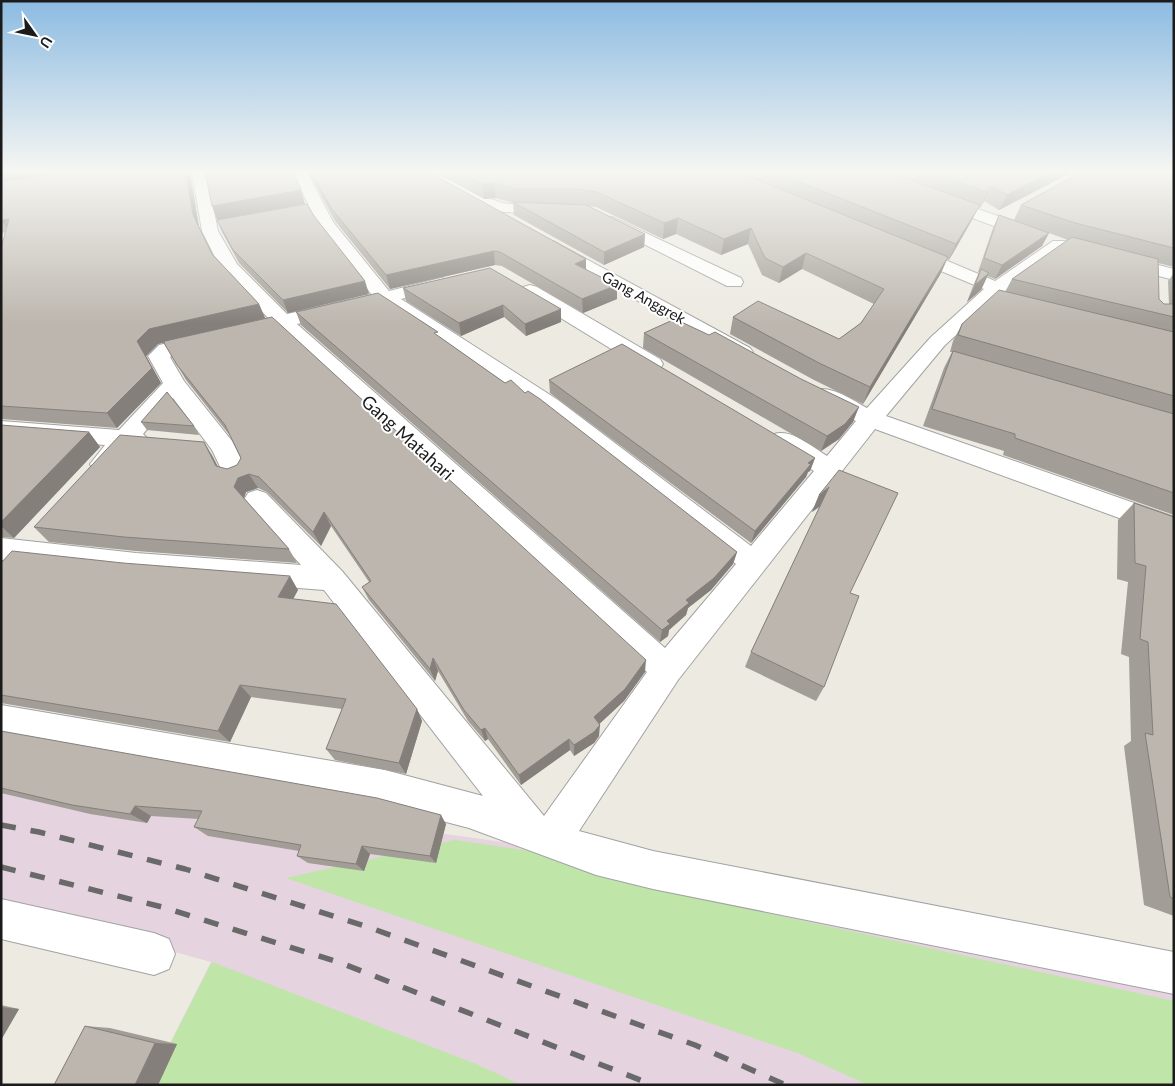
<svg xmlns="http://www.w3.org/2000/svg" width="1175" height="1086" font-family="Lato,sans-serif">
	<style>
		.industrial { fill: #e5d3e0 }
		.grass { fill: #bfe5a9 }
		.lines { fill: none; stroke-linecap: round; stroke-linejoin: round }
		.street-casing { stroke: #a2a2a2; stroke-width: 2 }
		.street { fill: #fff; fill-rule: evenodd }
		.rail { stroke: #696969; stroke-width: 5.5; stroke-dasharray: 15 15; stroke-linecap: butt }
		.wall { fill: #a29d96; fill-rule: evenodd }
		.shaded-wall { fill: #847f7a }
		.building { fill: #bcb6ae; stroke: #847f7a }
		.labels { text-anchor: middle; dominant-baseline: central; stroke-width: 4; stroke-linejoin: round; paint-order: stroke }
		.far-street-label { font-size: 15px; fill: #1b1b1b; stroke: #fff }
		.street-label { font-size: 18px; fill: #1b1b1b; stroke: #fff }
	</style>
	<rect width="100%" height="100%" fill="#eceae1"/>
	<path class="industrial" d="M1 773 582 853 1174 979V1085H149L211 962 1 904Z"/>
	<path class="grass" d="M455 840 578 858 707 900 1174 1001V1085H868L800 1054 286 878Z
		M212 962 476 1064 521 1085H149Z"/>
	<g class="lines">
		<defs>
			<path id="street" d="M192 172H206L218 231 237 264 287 314 372 295 317 223 293 172H307L333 222 389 291 441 278 448 280 450 284 448 288 401 299 558 400 751 546 814 471 774 446 770 440 774 434C792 429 811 446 827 456L856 421 814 400 811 395 814 390C832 385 852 400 867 408L931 337 984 289 905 256 902 252 905 248H917L995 281 1053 241H1065L1068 245 1065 249 1004 292 945 345 886 416 1174 517V538L875 429 678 680 579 831 653 851 1174 952V994L653 889 596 875 469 828 385 806 1 737V705L385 770 483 796 324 590 136 575 1 560V538L136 553 301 565 248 507 244 500 248 493 257 490 266 493 342 571 544 816 647 672 278 328 173 354 170 357 184 381 232 441 248 473 244 479 235 482 226 479 212 450 173 398 143 434 149 440 145 446 130 448C119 460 112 476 93 470L90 464 105 445 1 437V421L119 430 163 383 148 356 159 345 269 319 220 267 202 231ZM381 304 542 410 736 564 665 648 297 324Z
				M427 172C459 168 476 197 503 203 516 206 552 200 559 210L551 215 493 211Z
				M941 196 1038 230 1040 234 1038 238H1026L935 204 933 201 935 198Z
				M612 217 741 278 743 282 741 286H727L606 225 604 222 606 219Z
				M1 233 9 235 12 239 7 251 1 252Z
				M553 241 750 348 753 352 750 356 743 358 736 356 547 250 544 246 547 242Z
				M1123 256 1174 269V280L1117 265 1114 261 1117 257Z
				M530 285 537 287 660 359 663 364 660 369 652 370 644 369 523 295 521 291 523 287Z
				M1 899 154 933 169 939 175 954 169 969 154 975 1 939Z"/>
		</defs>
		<use href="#street" class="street-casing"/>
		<use href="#street" class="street"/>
		<path class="rail" d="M1 825 39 832 185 869 368 927 695 1045 786 1085
			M1 867 162 907 341 963 653 1085"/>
	</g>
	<path class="wall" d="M1 172H190L199 227 212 254 259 304 265 318 645 672 624 701 599 724V736L594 743 574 756 570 750 521 785 488 739 485 741 468 721 438 671 435 681 369 600 362 587 369 582 331 526 321 546 267 492 258 488 246 492 244 498 289 549 297 563 136 551 49 542 34 527 204 442 218 467 227 469 237 465 241 458 231 437 186 380 164 343V342L158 344 146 356 161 383 117 428 1 419V248L6 232H1Z
		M308 172H429L586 269 617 299 583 313 502 266 495 265 390 289 335 221Z
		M439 172H1072L999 210 984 201 980 208 978 207 972 220 949 260 947 259 941 273 863 404 814 380 730 334 733 317 839 339 861 323 874 304 802 269 779 283 762 275 748 244 721 255 676 234 663 239 596 207 587 206 645 234 644 247 604 265 514 215 513 203 496 198 484 199 440 175ZM556 204H576L583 205Z
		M1174 172V267L1158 263 1159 299 1164 304H1169L1168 281 1174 273V515L1003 455 1004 451 923 426 944 368 952 352H950L953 341 962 324 1005 292 1012 279 1068 240 1049 233 1042 246 995 279 987 276 981 290 967 302 973 286 979 272H978L993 228 999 215 1014 220 1021 205Z
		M314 216 369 294 288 313 239 263 222 232 217 220Z
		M490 268 561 322 526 336 504 317 461 336 406 301 403 288Z
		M296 312 438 336 505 383 525 393 737 552 733 564 711 590 688 608 686 615 669 630 668 636 660 642 301 325Z
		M644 333 853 422 839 439 821 451 643 348Z
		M549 380 815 458 810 471 808 472 806 477 751 543 550 393Z
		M141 422 194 426 199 435 147 430Z
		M1 425 89 432 100 447 14 538 1 537Z
		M819 495 850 593 824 687 816 701 745 667 751 652 820 506 812 512Z
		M1134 503 1174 517V916L1144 905 1124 746 1131 741 1129 657 1121 654 1128 582 1117 579 1118 520Z
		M1 563 298 590 293 599 417 709 422 721 406 774 335 760 326 749 342 709 251 697 230 742 1 703Z
		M1 731 446 824 436 863 370 854 364 871 308 863 297 856 299 851 208 836 194 827 199 819 151 816 147 823 90 814 1 793Z
		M1 1005 19 1009 1 1040Z
		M85 1026 110 1028 177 1044 158 1085H54Z"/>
	<path class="shaded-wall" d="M1 172H79L1 183Z
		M186 172H191H190L199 228 193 215Z
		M1051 172H1072L999 210 1007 195Z
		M494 183 496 198 484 199 482 184Z
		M991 186 984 201 980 208 987 192Z
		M301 190 305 204 217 220 212 206Z
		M980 205 972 220 949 260 956 244Z
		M678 218 676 234 663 239 664 223Z
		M9 219 11 234 1 220Z
		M751 228 748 244 721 255 724 239Z
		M1049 233 1042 246 995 279 1002 265Z
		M645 234 644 247 604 265V252Z
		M494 251 495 265 390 289 386 275Z
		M806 253 802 269 779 283 783 267Z
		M948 257 941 273 863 404 870 387Z
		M586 259V273L575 264Z
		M989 273 981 290 967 302 975 285Z
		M365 281 369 294 288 313 283 300Z
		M617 285V299L583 313 582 299Z
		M259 304 265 318 158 344 146 356 161 383 117 428 107 413 137 341 149 329Z
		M503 305 504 317 461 336 459 323Z
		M561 309V322L526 336 525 324Z
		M859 407 853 422 839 439 821 451 827 436Z
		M89 432 100 447 14 538 1 526V522Z
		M204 442 213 457 225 481 216 466Z
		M815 458 810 471 808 472 806 477 751 543 755 531 808 463Z
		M249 474 258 488 246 492 243 501 234 487 238 478Z
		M829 487 822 505 812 512 819 495Z
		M324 512 331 526 321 546 313 532Z
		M737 552 733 564 711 590 688 608 686 615 669 630 668 636 660 642 662 630 667 621 686 600Z
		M290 576 298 590 287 610 278 597Z
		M433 658 438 671 435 681 430 669Z
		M646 660 645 672 624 701 594 729V717Z
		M240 685 251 697 230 742 218 731Z
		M417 709 422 721 406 774 399 763Z
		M600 725 599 736 594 743 574 756V745Z
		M485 728 488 739 485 741 481 730Z
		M569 739 570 750 521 785 519 775Z
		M135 806 151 816 147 823 130 814Z
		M441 815 446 824 436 863 430 856Z
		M362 846 370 854 364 871 356 864Z
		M1 1007 19 1009 1 1040Z
		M155 1043 177 1044 158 1085H135Z"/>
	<path class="building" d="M68 172H186L193 215 212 254 259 304 149 329 137 341 152 368 107 413 1 406V248L9 219 1 220V182Z
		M205 172H293L301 190 212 206Z
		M311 172H429L586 259 575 264 617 285 582 299 500 252 494 251 386 275 331 208Z
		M459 172H738L948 257 870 387 819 363 733 317 758 301 839 339 861 323 884 289 806 253 783 267 765 258 751 228 724 239 678 218 664 223 597 192 576 189H516L494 183 482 184Z
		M774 172H888L980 205 956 244Z
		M927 172H1051L1007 195 991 186 987 192Z
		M1082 172H1174V248L1075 223 1021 205Z
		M513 202 586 205 645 234 604 252Z
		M307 204 314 216 365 281 283 300 233 250 217 220Z
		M999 215 1049 233 1002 265 984 258Z
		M1072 237 1158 259 1159 299 1164 304H1174V317L1012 279Z
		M490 268 561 309 525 324 503 305 459 323 403 288Z
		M981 269 989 273 975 285Z
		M999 290 1174 332V396L958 335 962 324Z
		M378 293 438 332 434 333 505 383 511 380 525 393 528 391 540 399 737 552 714 578 686 600 689 603 667 621 670 624 662 630 296 312Z
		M272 317 646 660 625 689 594 717 600 725 594 732 574 745 569 739 519 775 485 728 481 730 464 710 433 658 430 669 362 587 371 581 324 512 313 532 259 477 249 474 238 478 234 487 289 549 124 537 34 527 120 435 204 442 216 466 227 469 237 465 241 458 225 425 177 365 164 343 165 341Z
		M675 319 709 335 715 332 801 379 859 407 845 424 827 436 644 333Z
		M622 344 815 458 808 463 811 464 755 531 549 380Z
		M953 351 1174 414V493L1015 438V434L932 409Z
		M167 392 194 426 141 422Z
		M1 425 89 432 1 522Z
		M839 470 898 493 850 593 859 596 824 687 751 652 829 487 819 495Z
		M1134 503 1174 517V899L1170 897 1145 733 1153 735 1148 642 1140 639 1146 566 1135 563Z
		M12 551 123 563 290 576 278 597 336 604 417 709 399 763 326 749 346 699 240 685 218 731 1 695V563Z
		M1 731 377 798 441 815 430 856 362 846 356 864 297 856 301 845 194 827 202 811 135 806 130 814 72 805 1 788Z
		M85 1026 155 1043 135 1085H54Z"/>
	<linearGradient id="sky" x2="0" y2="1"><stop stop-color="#8cbbe2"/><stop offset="0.53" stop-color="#f6f6f2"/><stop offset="1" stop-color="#f6f6f2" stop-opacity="0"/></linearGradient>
	<rect width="1175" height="324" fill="url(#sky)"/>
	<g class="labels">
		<g class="far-street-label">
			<text transform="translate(644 297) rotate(29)">Gang Anggrek</text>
		</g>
		<g class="street-label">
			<text transform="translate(408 437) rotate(42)">Gang Matahari</text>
		</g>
	</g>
	<rect width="1175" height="1086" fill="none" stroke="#1b1b1b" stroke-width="5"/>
	<g transform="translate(35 35) rotate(123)" stroke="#ffffff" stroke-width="4" paint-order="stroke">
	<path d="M0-4L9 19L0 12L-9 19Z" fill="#1b1b1b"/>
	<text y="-8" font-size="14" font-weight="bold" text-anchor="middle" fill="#1b1b1b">U</text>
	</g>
</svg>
